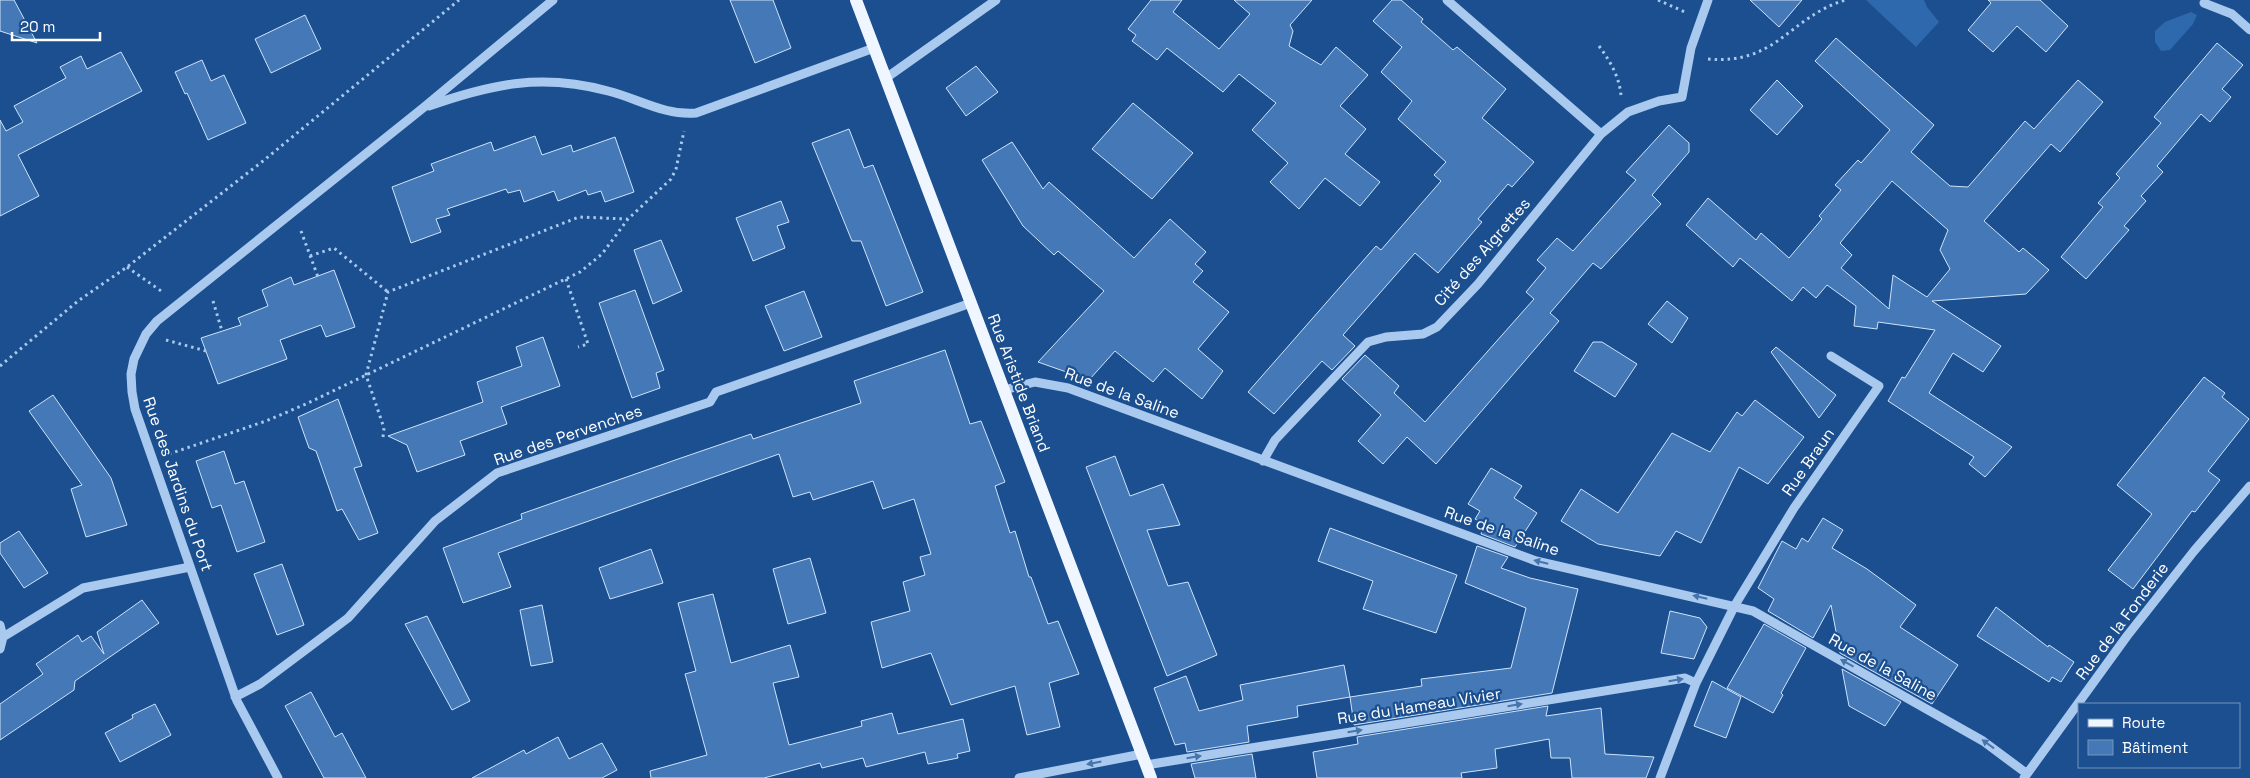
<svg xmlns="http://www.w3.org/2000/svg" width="2250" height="778" font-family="'Space Grotesk',sans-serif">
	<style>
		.green { fill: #2e69ad }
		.building { fill: #4478b7; stroke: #cfe3fa; fill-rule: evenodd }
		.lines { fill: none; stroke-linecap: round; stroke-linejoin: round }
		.path { stroke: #a9c9ee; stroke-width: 3; stroke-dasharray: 2.5 4; stroke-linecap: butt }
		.minor { stroke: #a9c9ee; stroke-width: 9 }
		.major { stroke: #f0f6ff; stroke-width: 12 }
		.oneway { fill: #4674ac }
		.labels { text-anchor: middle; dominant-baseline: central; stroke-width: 4.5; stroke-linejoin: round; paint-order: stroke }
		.street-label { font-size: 16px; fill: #fff; stroke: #1b4f8f }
	</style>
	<rect width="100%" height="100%" fill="#1b4f8f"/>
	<path class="green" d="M1866 0H1924L1927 7 1939 22 1916 47Z
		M2191 12 2197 15 2193 24 2170 50 2161 51 2155 42V31L2165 22Z"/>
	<path class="building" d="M0 0H14L37 43 0 31Z
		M730 0H773L791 48 755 63Z
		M1151 0H1182L1173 12 1219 49 1250 14 1234 0H1312L1290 25 1293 31 1289 46 1321 65 1336 47 1368 75 1340 106 1366 129 1345 154 1380 182 1360 206 1325 178 1299 209 1270 182 1288 163 1252 130 1276 103 1239 74 1223 92 1167 48 1157 60 1132 41 1136 35 1128 29Z
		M1392 0H1401L1423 19 1421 22 1436 35 1453 50 1457 47 1506 89 1482 118 1534 162 1512 187 1508 184 1478 219 1482 222 1438 273 1415 253 1343 335 1355 346 1332 370 1322 361 1274 414 1248 392 1376 246 1381 250 1441 181 1434 175 1446 162 1398 119 1412 101 1381 72 1402 47 1373 21Z
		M1750 0H1802L1779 27Z
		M1988 0H2040L2068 26 2046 52 2017 26 1993 52 1968 30 1991 3Z
		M305 15 321 49 271 73 255 39Z
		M1836 38 1934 125 1911 152 1950 186 1968 187 2025 121 2034 129 2078 80 2103 102 2060 152 2051 144 1984 221 2019 252 2023 248 2049 270 2026 294 1932 301 2001 346 1983 372 1953 353 1929 393 2012 447 1985 477 1969 464 1974 457 1888 401 1902 377 1905 378 1935 330 1878 322 1877 329 1854 326 1856 306 1827 285 1816 298 1803 287 1792 301 1740 258 1733 267 1686 225 1708 198 1756 240 1761 233 1789 258 1822 219 1819 216 1841 190 1835 185 1858 160 1861 163 1890 130 1815 61ZM1892 181 1948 230 1940 250 1950 269 1927 297 1893 275 1889 309 1841 268 1852 255 1840 243Z
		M2217 43 2243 65 2222 89 2231 97 2210 122 2201 114 2157 166 2163 172 2141 196 2146 201 2124 226 2129 230 2086 279 2061 257 2103 207 2098 203 2120 178 2116 174 2161 123 2154 117Z
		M121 52 142 91 18 155 39 196 0 216V120L6 131 23 122 14 106 66 78 60 67 81 56 87 69Z
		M202 60 211 81 224 75 246 123 208 140 187 93 185 94 175 72Z
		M976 66 998 92 966 116 946 88Z
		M1777 80 1803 106 1777 135 1750 110Z
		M1133 103 1193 153 1152 199 1092 149Z
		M1669 125 1689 143V152L1652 195 1661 204 1601 269 1593 263 1550 313 1559 321 1436 464 1407 437 1383 464 1358 441 1381 415 1342 379 1365 355 1399 386 1394 393 1425 422 1534 299 1526 292 1546 268 1537 260 1557 238 1573 251 1636 180 1626 172Z
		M849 129 864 168 873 165 923 292 886 306 861 241H852L812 143Z
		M535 136 542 155 571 145 573 152 615 137 634 192 605 202 601 191 588 195 586 190 558 201 554 191 524 202 520 190 508 193 506 189 447 209 450 215 436 219 441 232 411 243 392 187 434 171 431 164 491 142 494 151Z
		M1012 142 1043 189 1049 182 1134 258 1170 219 1206 252 1195 264 1203 271 1193 282 1229 312 1198 349 1223 371 1202 399 1165 368 1153 382 1115 351 1089 380 1038 362 1104 291 1058 251 1054 255 1023 226 982 160Z
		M781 201 789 222 777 226 785 248 753 261 736 218Z
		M661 240 682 291 653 304 634 250Z
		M334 270 355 327 326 337 321 325 280 340 287 359 218 384 201 338 241 325 238 318 268 306 262 290 291 277 294 285Z
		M635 290 664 370 656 373 660 388 632 398 599 303Z
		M804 291 822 337 784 351 765 306Z
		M1667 301 1688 318 1672 343 1648 324Z
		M543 337 560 386 501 407 507 424 460 441 465 455 417 472 407 445 388 436 483 402 477 382 522 366 516 347Z
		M1593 342H1602L1637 364 1615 397 1574 371Z
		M1776 347 1836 395 1819 418 1771 352Z
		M945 350 970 424 981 421 1005 482 995 486 1010 533 1015 531 1029 577H1031L1048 624 1058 621 1079 674 1049 683 1060 727 1027 735 1015 686 951 705 931 653 882 668 871 622 910 611 903 582 925 575 920 557 931 554 914 499 883 509 873 481 813 500 810 492 793 497 779 454 498 553 511 587 463 603 443 548 522 519 521 514 681 458 751 434 753 439 861 403 854 381Z
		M2204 377 2225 393 2222 397 2249 419 2208 471 2220 480 2195 512 2192 511 2133 589 2108 570 2152 514 2117 485Z
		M53 395 111 478 127 525 86 537 71 489 82 485 29 411Z
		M338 399 362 466 354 468 378 533 359 540 342 509 337 511 316 451 309 448 298 417Z
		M1755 400 1804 437 1768 484 1739 467 1701 543 1676 531 1660 556 1598 544 1561 521 1581 489 1618 513 1672 433 1710 452 1737 412 1742 416Z
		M224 451 235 484 244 481 265 542 237 552 221 505 212 508 196 461Z
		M1115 456 1130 496 1163 484 1180 525 1147 530 1168 586 1188 582 1217 655 1167 676 1086 467Z
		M1491 468 1522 486 1514 498 1537 513 1515 547 1481 534 1484 524 1475 519 1480 511 1468 504Z
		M1823 518 1843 530 1832 548 1867 569 1916 605 1900 627 1958 665 1932 704 1840 653 1831 605 1813 638 1768 611 1774 599 1758 588 1782 541 1796 549 1802 538 1808 542Z
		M1330 528 1457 575 1436 633 1363 609 1373 581 1318 561Z
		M19 531 48 573 24 588 0 553V543Z
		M1477 546 1508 557 1501 568 1530 578 1578 589 1552 693 1354 725 1350 697 1422 686 1421 679 1511 668 1526 608 1465 583Z
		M651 549 663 583 610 599 599 568Z
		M810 558 826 613 788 624 773 569Z
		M282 564 304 625 277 635 254 574Z
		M713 594 731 663 790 645 799 677 773 683 789 745 862 726 861 721 892 713 898 734 963 719 970 751 957 754 958 758 928 764 925 752 866 767 863 758 822 768 820 763 764 778H651L650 771 707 755 685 674 696 671 678 603Z
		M142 600 159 623 75 681 74 690 0 740V704L43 674 36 664 78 635 82 642 91 636 104 654 97 632Z
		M542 605 553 662 531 666 520 610Z
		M1996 607 2048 647 2049 645 2074 662 2061 682 2052 677 2049 682 1977 636Z
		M1670 611 1700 618 1707 627 1694 659 1661 653Z
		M427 616 470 701 452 710 405 624Z
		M1764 624 1806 648 1781 693 1783 695 1773 713 1727 688Z
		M1344 665 1350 697 1297 706 1298 717 1247 726 1249 742 1187 752 1185 743 1175 745 1154 688 1186 676 1199 711 1243 700 1240 685Z
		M1842 669 1901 702 1885 726 1849 706Z
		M1712 681 1741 697 1726 738 1694 726Z
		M311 692 335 737 342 733 366 778H324L285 706Z
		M155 704 171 735 120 762 105 733 133 718 132 715Z
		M1548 706 1546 716 1601 708 1605 754 1654 757 1646 778H1572L1570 758H1551L1549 739 1495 749 1497 768 1461 773 1462 778H1317L1313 752 1358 744 1357 737Z
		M558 737 569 759 602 743 617 770 602 778H472L524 750 526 754Z
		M1252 754 1256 778H1195L1191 764Z"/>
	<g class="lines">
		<path class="path" d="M1658 0 1685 12
			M1599 46C1610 61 1619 76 1621 95
			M1708 59C1777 65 1788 18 1845 0
			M301 231 318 277
			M310 256 334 248 388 292
			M127 267 164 293
			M566 279 588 344 578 347
			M213 301 222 331
			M166 340 206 351
			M0 366 78 301 127 267 263 161 459 0
			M383 437 384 428 366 375 388 292 579 217 627 219
			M169 454 266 421 306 404 580 272 602 254 628 219 671 179 676 169 684 131"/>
		<path class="minor" d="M1447 0 1601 134
			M2204 3 2232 14 2250 30
			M886 78 996 0
			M429 106C492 84 541 73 608 91 637 98 665 116 696 113L874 48
			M1004 390 1035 382 1068 388 1536 561 1753 611 1983 741 2026 773
			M1263 461 1275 440 1368 342 1386 337 1423 334 1437 327 1478 284 1601 134 1628 112 1659 101 1682 97 1691 48 1708 0
			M0 625 3 637 0 649
			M3 637 83 588 190 567
			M1696 683 1735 605 1794 508 1879 386 1831 356
			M235 697 260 684 348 618 435 521 497 473 710 402 716 392 971 303
			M1146 765 1685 678 1696 683 1660 778
			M278 778 237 701 135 409 132 392 131 374 134 359 146 334 157 321 423 108 553 0
			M1019 778 1142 754
			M2024 778 2127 636 2194 551 2250 486"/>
		<path class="major" d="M856 0 1151 778"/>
	</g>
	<defs><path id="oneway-solid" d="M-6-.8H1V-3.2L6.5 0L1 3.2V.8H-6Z" transform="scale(1.25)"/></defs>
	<g class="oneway">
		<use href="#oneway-solid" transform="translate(1541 562) rotate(-166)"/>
		<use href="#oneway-solid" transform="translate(1700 597) rotate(-167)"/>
		<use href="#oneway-solid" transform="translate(1847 663) rotate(-151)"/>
		<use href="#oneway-solid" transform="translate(1676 680) rotate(-9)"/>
		<use href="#oneway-solid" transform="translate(1515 705) rotate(-9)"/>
		<use href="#oneway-solid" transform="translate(1355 731) rotate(-9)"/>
		<use href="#oneway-solid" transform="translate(1988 744) rotate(-144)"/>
		<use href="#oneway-solid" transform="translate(1194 757) rotate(-9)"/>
		<use href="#oneway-solid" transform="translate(1094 763) rotate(169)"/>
	</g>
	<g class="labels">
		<g class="street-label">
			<text transform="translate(1482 252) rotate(-49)">Cité des Aigrettes</text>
			<text transform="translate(1019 383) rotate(69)">Rue Aristide Briand</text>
			<text transform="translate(1122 393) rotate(20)">Rue de la Saline</text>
			<text transform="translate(568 435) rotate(-19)">Rue des Pervenches</text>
			<text transform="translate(1808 462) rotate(-55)">Rue Braun</text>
			<text transform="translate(178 484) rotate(71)">Rue des Jardins du Port</text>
			<text transform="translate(1502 531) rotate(19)">Rue de la Saline</text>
			<text transform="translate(2122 621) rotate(-53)">Rue de la Fonderie</text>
			<text transform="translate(1883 667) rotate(29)">Rue de la Saline</text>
			<text transform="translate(1419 706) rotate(-9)">Rue du Hameau Vivier</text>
		</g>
	</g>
	<rect x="2078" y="703" width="162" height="65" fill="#1b4f8f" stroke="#7695bc"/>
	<rect x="2088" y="719" width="25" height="8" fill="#f0f6ff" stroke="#7695bc"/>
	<text x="2122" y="728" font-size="15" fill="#ffffff">Route</text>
	<rect x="2088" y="740" width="25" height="15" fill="#4478b7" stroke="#7695bc"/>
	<text x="2122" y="753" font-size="15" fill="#ffffff">Bâtiment</text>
	<path d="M12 32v8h88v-8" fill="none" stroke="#ffffff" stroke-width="2.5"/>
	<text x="20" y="32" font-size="15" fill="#ffffff" stroke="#1b4f8f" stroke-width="4" paint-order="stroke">20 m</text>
</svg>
